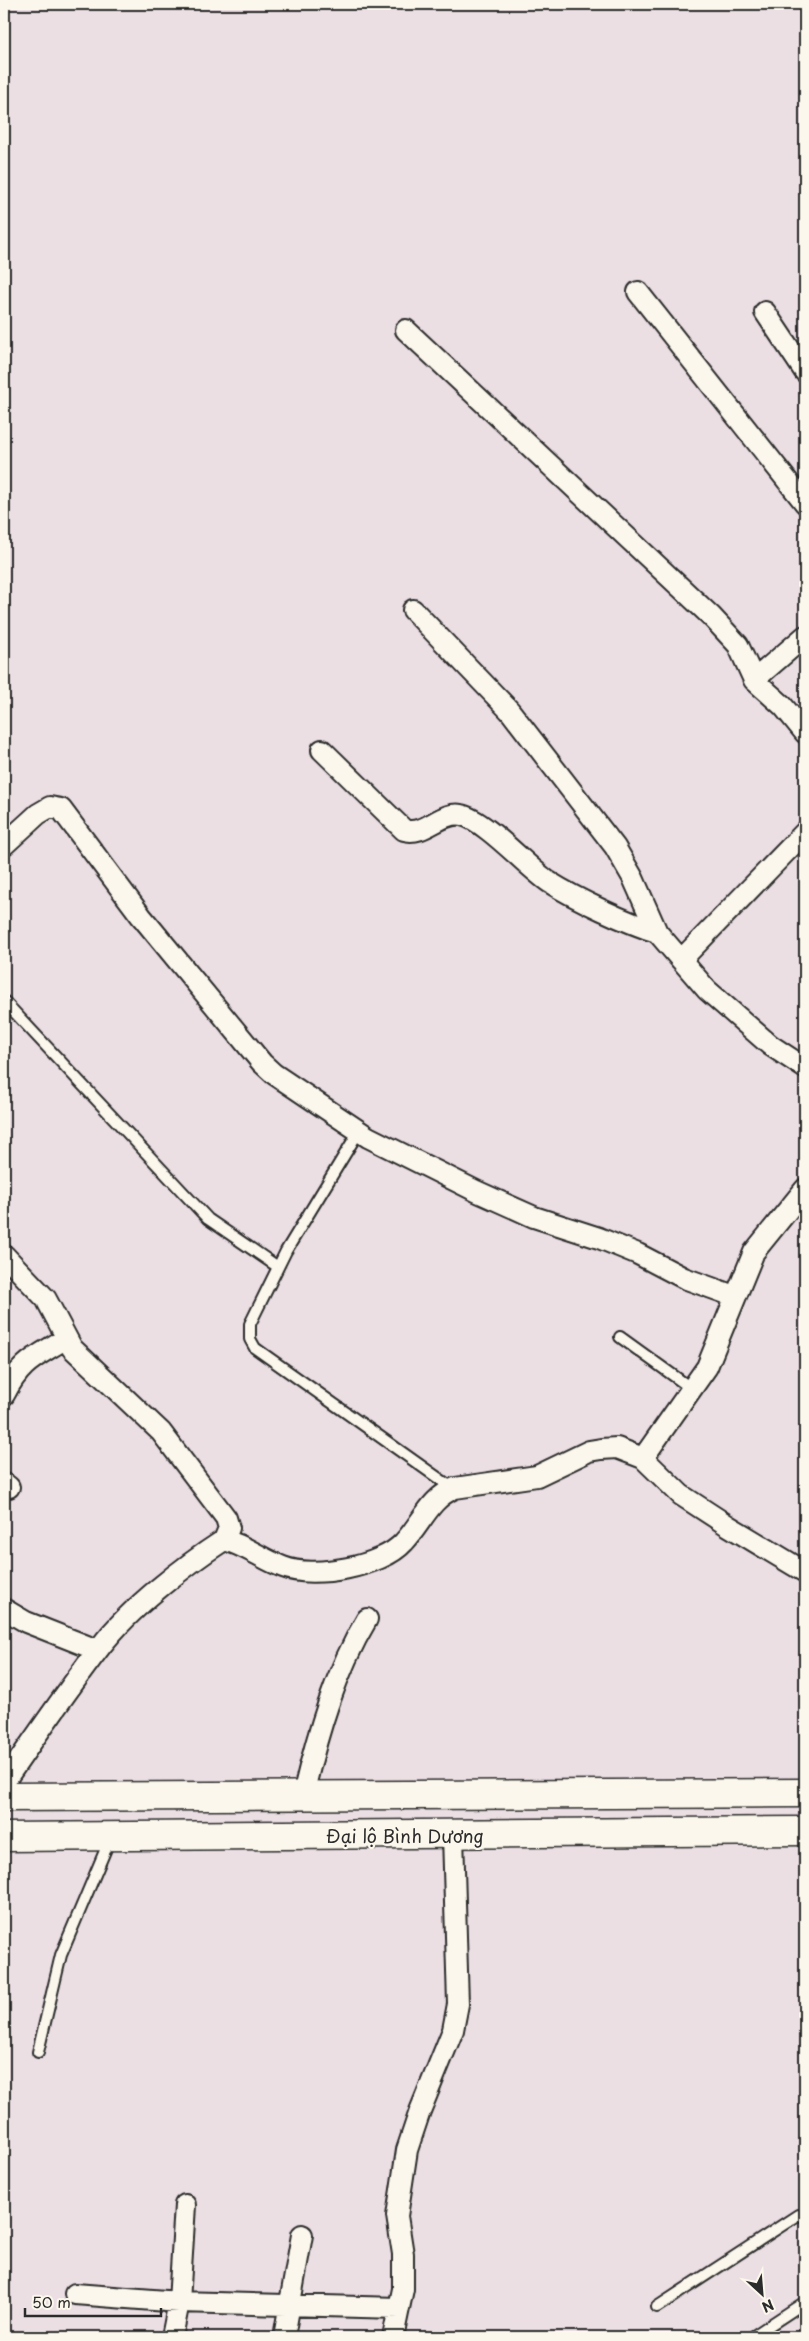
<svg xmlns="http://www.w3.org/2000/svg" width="809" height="2341" font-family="'Playpen Sans',sans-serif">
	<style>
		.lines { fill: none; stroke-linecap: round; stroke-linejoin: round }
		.service-casing { stroke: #2b2b2b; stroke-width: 14 }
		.minor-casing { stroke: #2b2b2b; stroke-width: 24 }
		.trunk-casing { stroke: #2b2b2b; stroke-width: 31 }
		.service { stroke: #fbf7ec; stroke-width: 10 }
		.minor { stroke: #fbf7ec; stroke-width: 20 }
		.trunk { stroke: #fbf7ec; stroke-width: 28 }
		.labels { text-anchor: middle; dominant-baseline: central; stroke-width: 4.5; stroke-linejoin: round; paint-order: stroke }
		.street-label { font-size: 18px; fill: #2b2b2b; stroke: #fbf7ec }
	</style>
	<rect width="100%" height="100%" fill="#ebdfe4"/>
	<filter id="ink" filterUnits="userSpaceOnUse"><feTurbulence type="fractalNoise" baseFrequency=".02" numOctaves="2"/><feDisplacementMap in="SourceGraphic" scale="10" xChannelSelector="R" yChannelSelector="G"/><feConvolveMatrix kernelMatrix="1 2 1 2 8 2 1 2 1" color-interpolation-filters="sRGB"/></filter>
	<g filter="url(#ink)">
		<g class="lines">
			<defs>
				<path id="service" d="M4 1001 208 1219 278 1267
					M359 1131 286 1251 250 1324V1339L255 1348 448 1485 451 1490
					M620 1337 692 1389
					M38 2052 61 1955 110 1839
					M657 2307 798 2215 805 2217
					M752 2337 805 2302"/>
				<path id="minor" d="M638 292 805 503
					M765 312 805 372
					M406 330 711 616 738 645 754 680 783 706 805 733
					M413 610 510 711 615 847 633 878 657 932 707 990 770 1045 805 1068
					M754 680 805 636
					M322 750 404 830C425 836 441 811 461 815 484 819 528 868 549 882 576 899 627 923 657 932
					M4 845 38 814 50 807 61 809 141 916 262 1063 274 1074 368 1137 476 1191 534 1217 599 1238 638 1254 684 1278 734 1296
					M681 960 805 832
					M805 1189 754 1252 707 1367 643 1458 681 1495 727 1525 805 1572
					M4 1255 46 1299 72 1348 161 1432 226 1518 229 1528 224 1540
					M4 1395C21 1361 35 1358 66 1338
					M4 1483 9 1487
					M4 1609 26 1622 97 1650
					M4 1782C36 1736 67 1690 101 1646 130 1608 184 1566 224 1540 245 1545 262 1559 283 1567 313 1579 382 1567 404 1542 422 1523 430 1498 455 1488L537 1476 589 1451 601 1449 617 1448 643 1458
					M303 1795C317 1735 335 1672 367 1619
					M75 2294 179 2302 399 2308
					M172 2337 179 2302 185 2205
					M284 2337 302 2235
					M393 2337 403 2289V2254L397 2216 407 2150 420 2111 453 2030 458 2004 453 1835"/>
				<path id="trunk" d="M4 1797 805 1793
					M4 1837 805 1831"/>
			</defs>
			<use href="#service" class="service-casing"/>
			<use href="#minor" class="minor-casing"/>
			<use href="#trunk" class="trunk-casing"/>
			<use href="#service" class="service"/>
			<use href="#minor" class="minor"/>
			<use href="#trunk" class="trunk"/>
		</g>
	</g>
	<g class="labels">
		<g class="street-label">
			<text x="405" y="1835">Đại lộ Bình Dương</text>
		</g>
	</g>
	<rect width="809" height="2341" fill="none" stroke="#fbf7ec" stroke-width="20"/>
	<rect x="10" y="10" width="789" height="2321" fill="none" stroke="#2b2b2b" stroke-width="2" filter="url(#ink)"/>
	<g transform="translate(762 2294) rotate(154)" stroke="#fbf7ec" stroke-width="4" paint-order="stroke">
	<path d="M0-4L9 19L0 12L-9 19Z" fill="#2b2b2b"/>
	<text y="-8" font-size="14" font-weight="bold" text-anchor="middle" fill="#2b2b2b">N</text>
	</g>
	<path d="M25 2308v8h136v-8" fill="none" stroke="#2b2b2b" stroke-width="2.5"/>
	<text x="32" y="2308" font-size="15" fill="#2b2b2b" stroke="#fbf7ec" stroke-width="4" paint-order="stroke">50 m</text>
</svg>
